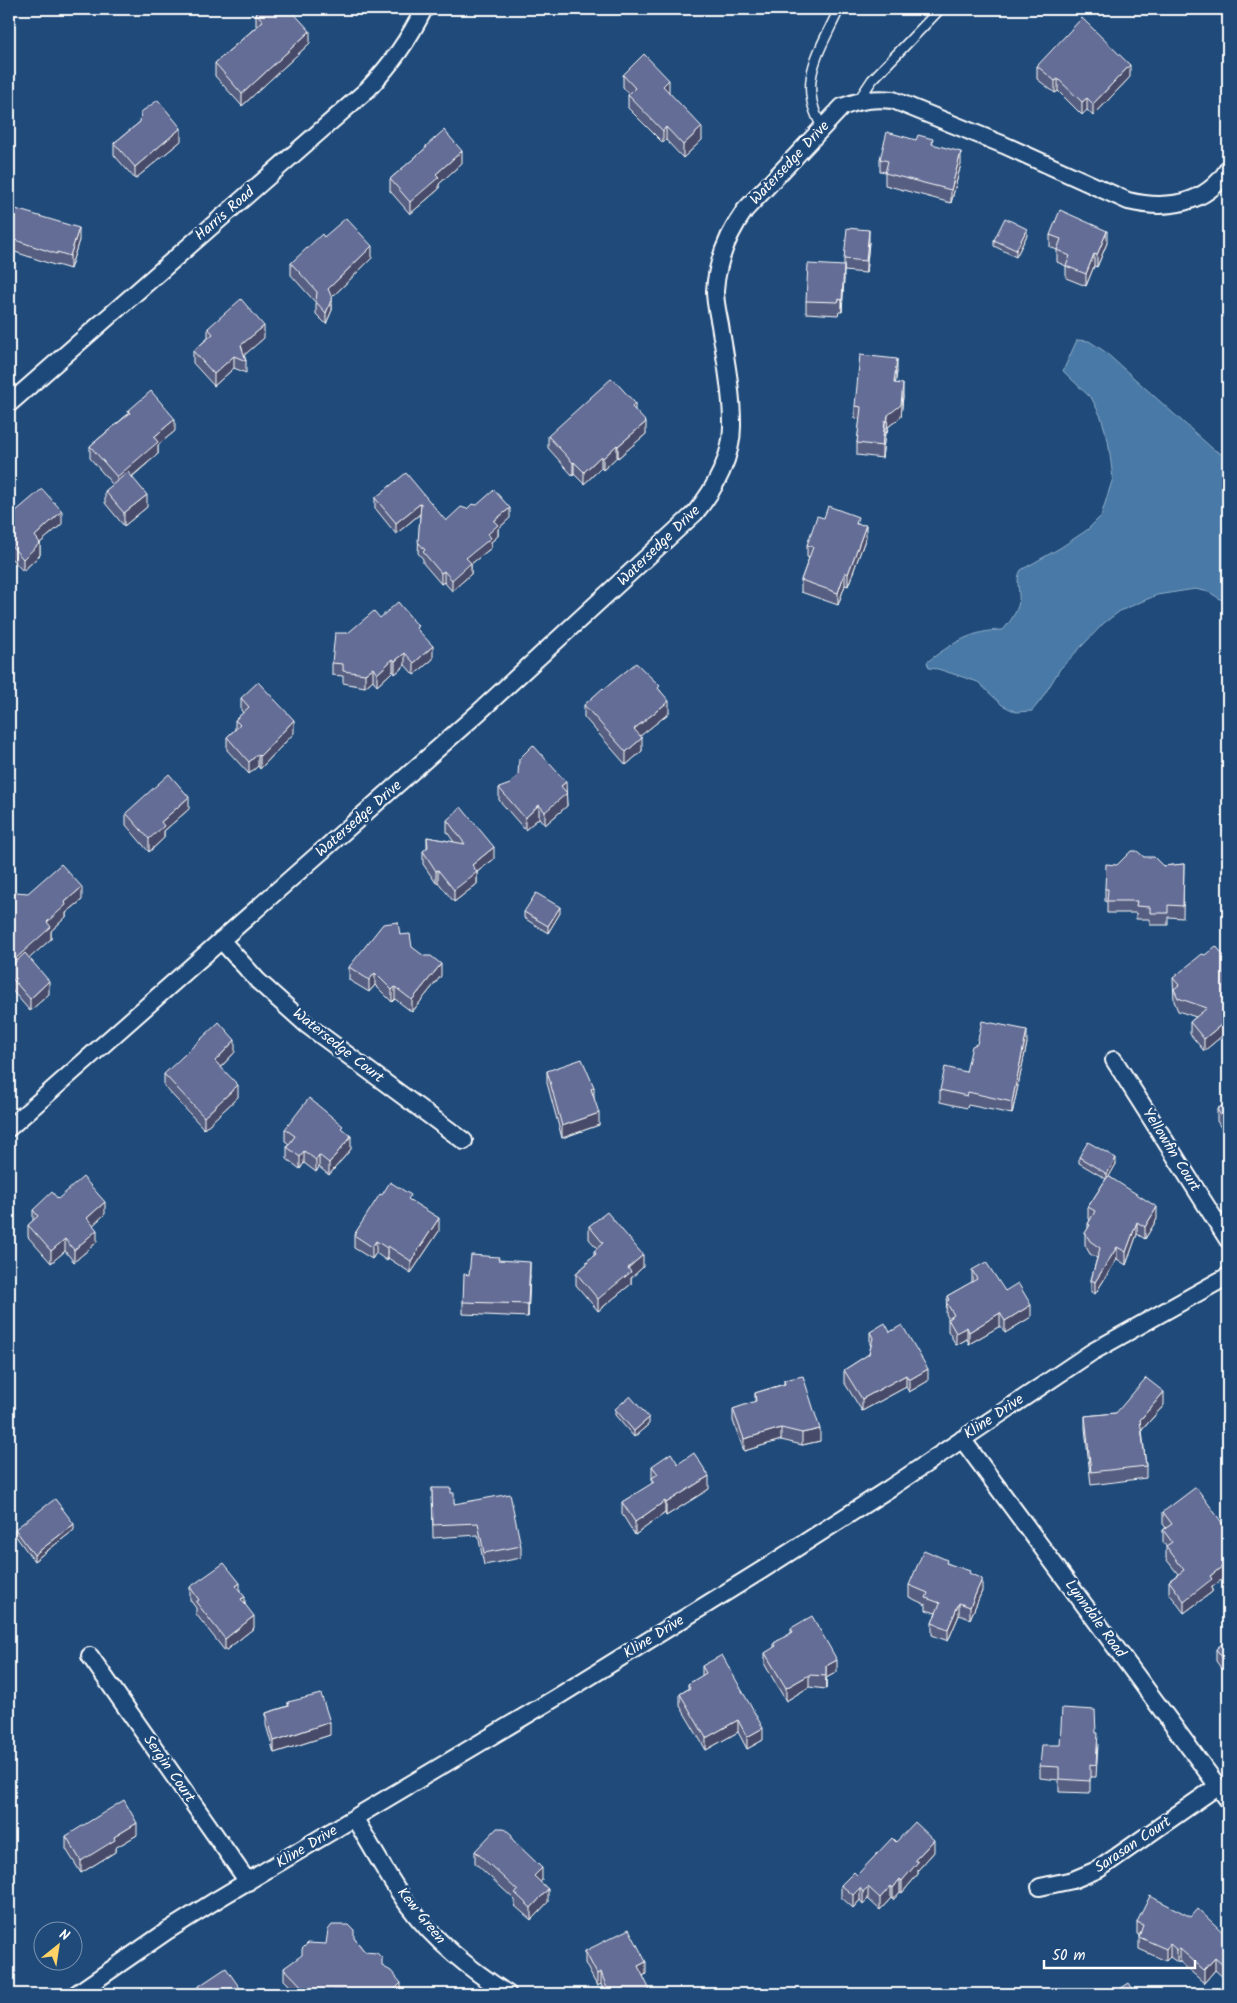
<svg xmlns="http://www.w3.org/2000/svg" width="1237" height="2003" font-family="Kalam,sans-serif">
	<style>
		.water { fill: #4979a6; stroke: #92afca }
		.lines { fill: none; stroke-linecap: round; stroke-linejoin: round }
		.service-casing { stroke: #fff; stroke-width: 12 }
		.minor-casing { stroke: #fff; stroke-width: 20 }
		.service { stroke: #1f4a7a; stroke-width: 9 }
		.minor { stroke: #1f4a7a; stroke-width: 16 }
		.wall { fill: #565e81; stroke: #fff }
		.shaded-wall { fill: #464c69; stroke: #fff }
		.building { fill: #646d96; stroke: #fff }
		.labels { text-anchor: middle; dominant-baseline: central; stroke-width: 5; stroke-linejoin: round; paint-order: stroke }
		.street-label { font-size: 15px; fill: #fff; stroke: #1f4a7a }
	</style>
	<rect width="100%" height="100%" fill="#1f4a7a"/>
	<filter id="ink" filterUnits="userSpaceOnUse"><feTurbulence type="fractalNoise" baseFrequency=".02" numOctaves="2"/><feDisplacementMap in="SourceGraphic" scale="10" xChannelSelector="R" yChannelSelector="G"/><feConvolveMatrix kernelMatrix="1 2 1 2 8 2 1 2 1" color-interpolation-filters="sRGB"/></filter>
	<g filter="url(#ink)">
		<path class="water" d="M1077 340 1089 341 1104 351 1213 449 1228 458V604L1209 592 1195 589 1157 595 1120 611 1104 623 1060 669 1041 700 1032 711 1016 712 1002 705 978 682 938 669 929 668 927 662C951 644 972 630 1003 630 1010 622 1017 612 1019 602 1020 590 1015 580 1021 570L1060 548 1087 530 1101 516 1113 478 1108 440 1101 417 1092 399 1063 371Z"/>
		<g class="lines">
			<defs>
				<path id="service" d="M858 101 872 80 940 9
					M823 128C795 83 820 51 839 9"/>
				<path id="minor" d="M9 404 368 89C392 63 408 41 424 9
					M221 940 258 981 307 1025 464 1141
					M1114 1060 1228 1240
					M9 1128 478 713 695 513C715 489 733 456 732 423 732 391 725 357 720 325 718 314 715 302 715 291 717 261 728 234 745 210L842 107C860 100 874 98 893 100L1004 145 1128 201C1166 210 1206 205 1228 169
					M962 1439 1228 1800
					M90 1656 248 1882
					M355 1819C372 1847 388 1878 408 1905 435 1942 470 1969 508 1994
					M1040 1887 1073 1880 1099 1869 1218 1786
					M76 1994 167 1931 218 1899 557 1697 762 1570 890 1488 1092 1352 1228 1276"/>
			</defs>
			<use href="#service" class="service-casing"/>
			<use href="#minor" class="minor-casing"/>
			<use href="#service" class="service"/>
			<use href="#minor" class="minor"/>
		</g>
		<path class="wall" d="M256 13 310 43 242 106 215 76V63L257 26H256Z
			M1228 14V31L1226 29V16Z
			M1037 66 1130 77 1093 116 1087 110 1082 115 1058 91 1055 93 1037 79Z
			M623 75 669 92 702 140 683 158 666 140 663 143 628 108V95L629 94 623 87Z
			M140 122 181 141 135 179 114 155V143Z
			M933 144 961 164 951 203 885 185V172L880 171V159Z
			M426 146 462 163 439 184V189L410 214 390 191V179L426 148Z
			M9 209 79 240 70 269 57 265V266L9 250Z
			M1027 235 1016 257 994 246V240Z
			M1050 235 1107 243 1097 267 1094 266 1086 286 1066 278V266L1057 262V250L1050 247Z
			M324 237 372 258 332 297V310L326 324 316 314V303L291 275V263Z
			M869 242 866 273 844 271V259Z
			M844 278 842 312H839L838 315 806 313V301Z
			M208 328 264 338 244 355 246 361V373L234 368 214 386 193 363V351L208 338Z
			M897 372 895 383 903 396 901 417 888 427 887 433H885L882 458 857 455V443L860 419 855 418V406Z
			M635 410 646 434 618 458 617 457 603 470 601 468 584 484 574 474 573 476 548 448V436Z
			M128 411 175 431 158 445V454L132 477 147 507 124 526 105 503V491L113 485 90 458V446L128 414Z
			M375 498 446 521 510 518 498 529V536L491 542V548L471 564V574L452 591 444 582 441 584 423 563V559L418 553 420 514 396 534 375 508Z
			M9 517 62 524 40 543V555L23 571 9 556Z
			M824 518 858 524 866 537 848 586 845 585 838 605 801 592V580L809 558 807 557V545Z
			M380 618 418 630 433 659 414 675 405 665 395 674 393 671 377 686 373 680 365 687 343 683V676L332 675V663L348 633Z
			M604 689 660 690 669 713 640 736 642 751 626 765 584 717V705Z
			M241 698 294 733 260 769 258 766 249 774 227 750V737L235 729V720L243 713 241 710Z
			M499 788 566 792 567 806 545 825 539 818 525 830 499 800Z
			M189 809 164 831V838L149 852 126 825V813Z
			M447 820 494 859 477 872V884L454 902 438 882 436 883 423 864V851L427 848V837L454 842 447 832Z
			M1144 857 1163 866 1184 864 1183 918 1168 917V925H1150V919H1136V913H1107V902L1105 901V889L1117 865Z
			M9 898 82 900 66 913V917L51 931V939L29 958 49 994 30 1011 9 987Z
			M524 912 560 913 548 933 524 918Z
			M400 935 441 976 412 1012 395 999 392 1002 375 985 369 992 349 980V967Z
			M1228 961V1031L1204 1051 1190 1034V1022L1196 1017 1178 1011 1174 1001 1173 978Z
			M1027 1043 1012 1114 968 1105 967 1108 940 1102V1090L966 1072Z
			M235 1052 221 1067 238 1097 204 1129 164 1086V1074Z
			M547 1071 594 1098 599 1125 562 1138 547 1083Z
			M1228 1102V1140L1217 1121V1109Z
			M285 1129 343 1130 351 1149 329 1175 319 1167 316 1172 304 1163 300 1169 287 1159V1147L289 1144 285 1141Z
			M1079 1157 1116 1164 1109 1176 1157 1219 1145 1239 1137 1234 1126 1265 1117 1259 1095 1294 1091 1292V1280L1097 1258 1090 1254 1085 1245V1233L1088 1230V1224L1090 1220 1088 1219V1207L1106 1179 1079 1163Z
			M382 1195 411 1201 439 1231 411 1273 388 1258 387 1261 376 1253 372 1259 354 1248V1235Z
			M58 1199 105 1214 93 1225 97 1242 74 1262 65 1251 51 1263 28 1237V1225L33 1221V1210Z
			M589 1226 643 1267 631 1278V1284L598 1311 576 1285V1273L587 1264V1261L594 1256V1251L597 1248 589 1239Z
			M499 1260 530 1275 528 1317 463 1314V1302L469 1275Z
			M972 1270 1005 1291 1031 1317 1005 1333 1000 1326 969 1344 967 1339 956 1345 948 1331V1318L946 1314 947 1296 972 1282Z
			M870 1332H890L928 1381 909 1392 906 1387 862 1411 844 1382V1370L869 1354 871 1346 870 1344Z
			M784 1380 820 1441 802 1445 781 1440 744 1451 733 1421V1409L755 1402V1393L784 1384Z
			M1164 1405 1142 1430 1146 1466V1478L1091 1485 1085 1428V1416L1116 1413Z
			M615 1409 649 1424 634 1437 615 1415Z
			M678 1464 709 1489 666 1516 665 1513 635 1535 622 1514V1502L652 1484V1466Z
			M432 1488 451 1493 454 1504 521 1546V1558L484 1565 478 1535 433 1538Z
			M1163 1512 1228 1531V1575L1212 1587V1592L1184 1613 1169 1593V1581L1178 1574 1166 1559V1546L1163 1542V1530L1166 1528 1163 1524Z
			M15 1529 74 1530 34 1561 15 1535Z
			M947 1563 970 1574 982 1591 970 1619 959 1615 948 1641 932 1635V1623L936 1613 926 1610V1605L909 1597V1585Z
			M190 1587 240 1591 254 1628 225 1651 196 1614V1608L190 1600Z
			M791 1628 837 1672 826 1678V1689L809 1687 786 1701 765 1665V1653L774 1648V1643L791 1633Z
			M1228 1639V1677L1216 1661V1649Z
			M702 1666 763 1740 747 1749 738 1732 706 1750 680 1706V1694L688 1689V1684L702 1676Z
			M288 1702 330 1735 274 1753 266 1725V1713L288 1706Z
			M1096 1733 1098 1745 1096 1777H1090V1793L1059 1792V1780L1040 1778V1766L1060 1745Z
			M137 1835 115 1848V1852L81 1873 66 1849V1836Z
			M512 1839 542 1880 540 1882 548 1902 531 1920 515 1906V1900L475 1863V1851Z
			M896 1842 934 1852 918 1870V1874L902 1893 900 1892 893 1900 891 1898 880 1910 868 1899 863 1904 860 1900 853 1908 841 1897V1885L857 1875Z
			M1137 1922 1228 1937V1975L1225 1979 1215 1970 1204 1983 1180 1962H1177L1170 1957 1166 1961 1139 1949V1935L1137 1934Z
			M354 1938 365 1952 382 1966 401 1994H298L284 1980V1968L326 1944Z
			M585 1951 646 1974 643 1976 650 1994H604L601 1984 597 1986 585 1963Z"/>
		<path class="shaded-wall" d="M310 31V43L242 106V94Z
			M1130 65V77L1093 116V104Z
			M1058 79V91L1055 93V81Z
			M669 80V92L663 98V86Z
			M1087 98V110L1082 115V102Z
			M666 127V140L663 143V131Z
			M702 127V140L683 158V145Z
			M181 128V141L135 179V167Z
			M462 151V163L439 184V189L410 214V202L436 174Z
			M961 152V164L951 203V190Z
			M79 228V240L70 269V256Z
			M1027 229V235L1016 257V250Z
			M869 230V242L866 273V261Z
			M1107 231V243L1097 267V255Z
			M372 246V258L328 301V289Z
			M1094 254V266L1086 286V274Z
			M844 266V278L842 312V300Z
			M332 298V310L326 324V313Z
			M264 326V338L241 358V345Z
			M234 356V368L214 386V374Z
			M897 359V372L894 395V383Z
			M903 384V396L901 417 888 427 887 433 888 415Z
			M635 403V416L632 407Z
			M175 419V431L158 445V454L117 489V477L154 437Z
			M885 421V433L882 458V446Z
			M646 422V434L618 458V446Z
			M617 445V457L603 470V458Z
			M601 456V468L584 484V472Z
			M574 462V474L573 476V463Z
			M147 495V507L124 526V513Z
			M421 503V513L396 534V523Z
			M510 508V518L498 529V536L491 542V548L471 564V574L452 591V580L466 558 488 534 494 521Z
			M62 511V524L40 543V555L23 571V559L35 536Z
			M866 525V537L848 586V574Z
			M444 571V582L441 584V573Z
			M845 572V585L838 605V593Z
			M433 646V659L414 675V663Z
			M405 653V665L395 674V661Z
			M393 659V671L377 686V674Z
			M373 668V680L365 687V674Z
			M669 701V713L634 741V729Z
			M294 720V733L260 769V756Z
			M642 738V751L626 765V752Z
			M258 754V766L249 774V762Z
			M566 782 567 806 545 825V812L561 786Z
			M189 797V809L164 831V838L149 852V839L161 822Z
			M539 805V818L525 830V818Z
			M494 847V859L477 872V884L454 902V890L472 865Z
			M438 870V882L436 883V871Z
			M82 887V900L66 913V917L51 931V939L14 972V960L65 902Z
			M560 907V913L548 933V926Z
			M441 964V976L412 1012V1000Z
			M375 973V985L369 992V980Z
			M49 981V994L30 1011V999Z
			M395 987V999L392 1002V990Z
			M1228 1019V1031L1204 1051V1039Z
			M1027 1030V1043L1012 1114V1102Z
			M235 1040V1052L215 1073V1061Z
			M238 1085V1097L204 1129V1117Z
			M594 1087V1100L591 1089Z
			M599 1113V1125L562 1138V1126Z
			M351 1136V1149L329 1175V1163Z
			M304 1151V1163L300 1169V1157Z
			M319 1155V1167L316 1172V1160Z
			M1116 1158V1164L1107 1180V1174Z
			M105 1202V1214L87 1231V1218Z
			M1157 1207V1219L1145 1239V1227Z
			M439 1218V1231L411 1273V1261Z
			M1137 1222V1234L1126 1265V1252Z
			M97 1230V1242L74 1262V1250Z
			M65 1239V1251L51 1263V1251Z
			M376 1241V1253L372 1259V1247Z
			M388 1246V1258L387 1261V1248Z
			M1117 1247V1259L1095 1294V1282Z
			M643 1255V1267L631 1278V1284L598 1311V1299L628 1268Z
			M530 1262V1275L528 1317V1304Z
			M1031 1305V1317L1005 1333V1321Z
			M1000 1313V1326L969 1344V1332Z
			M967 1327V1339L956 1345V1333Z
			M928 1369V1381L909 1392V1380Z
			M906 1375V1387L862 1411V1399Z
			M1164 1392V1405L1140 1432V1420Z
			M649 1418V1424L634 1437V1431Z
			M781 1428V1440L744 1451V1439Z
			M820 1429V1441L802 1445V1433Z
			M709 1476V1489L666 1516V1503Z
			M665 1501V1513L635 1535V1522Z
			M74 1524V1530L34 1561V1555Z
			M1228 1536V1548L1222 1553V1541Z
			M1228 1562V1575L1212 1587V1592L1184 1613V1601L1210 1576Z
			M982 1579V1591L970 1619V1607Z
			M240 1583V1596L236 1586Z
			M245 1597V1609L241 1599Z
			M959 1603V1615L948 1641V1629Z
			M254 1616V1628L225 1651V1639Z
			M837 1660V1672L826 1678V1689V1666Z
			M809 1675V1687L786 1701V1688Z
			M738 1720V1732L706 1750V1738Z
			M330 1722V1735L274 1753V1741Z
			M763 1728V1740L747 1749V1737Z
			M137 1823V1835L115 1848V1852L81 1873V1861L114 1837Z
			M934 1840V1852L918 1870V1874L902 1893V1881L915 1860Z
			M542 1868V1880L534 1888V1876Z
			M900 1879V1892L893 1900V1888Z
			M891 1886V1898L880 1910V1898Z
			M868 1887V1899L863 1904V1892Z
			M860 1888V1900L853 1908V1895Z
			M548 1889V1902L531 1920V1908Z
			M1170 1944V1957L1166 1961V1949Z
			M1180 1949V1962H1177V1950Z
			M1215 1958V1970L1204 1983V1970Z
			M646 1962V1974L638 1979V1966Z
			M1228 1963V1975L1225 1979V1967Z
			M601 1972V1984L597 1986V1974Z
			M401 1983V1994H390Z
			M650 1990V1994H640Z"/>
		<path class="building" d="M261 9H290L310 31 242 94 215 63 263 21 256 13Z
			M1082 18 1130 65 1093 104 1087 98 1082 102 1058 79 1055 81 1037 66Z
			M644 54 669 80 663 86 702 127 683 145 666 127 663 131 628 95 635 88 623 75Z
			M158 100 181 128 135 167 114 143 140 122 141 112Z
			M444 130 462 151 436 174 439 177 410 202 390 179 427 147 426 146Z
			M887 132 916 140 918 135 933 139 932 144 961 152 951 190 885 173 888 161 880 159Z
			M9 207 79 228 70 256 57 252V254L9 238Z
			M1060 210 1107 231 1097 255 1094 254 1086 274 1066 266 1070 256 1057 250 1061 239 1050 235Z
			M346 218 372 246 328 289 332 298 326 313 316 302 317 292 291 263 322 234 324 237Z
			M1005 218 1027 229 1016 250 994 240Z
			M847 228 869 230 866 261 844 259Z
			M808 264 844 266 842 300 839 299 838 302 806 301Z
			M241 299 264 326 241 345 246 361 234 356 214 374 193 351 213 334 208 328Z
			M860 355 897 359 894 383 903 384 901 405 888 415 887 421H885L882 446 857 443 861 407 855 406Z
			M612 378 635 403 632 407 646 422 618 446 617 445 603 458 601 456 584 472 574 462 573 463 548 436Z
			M151 391 175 419 154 437 158 442 117 477 90 446 130 413 128 411Z
			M128 472 147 495 124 513 105 491Z
			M406 473 446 521 461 507 467 509 472 504 477 505 494 490 510 508 494 521 498 525 488 534 491 538 466 558 471 563 452 580 444 571 441 573 423 552 425 550 418 542 421 503 396 523 375 498Z
			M42 489 62 511 35 536 40 543 23 559 9 543V517Z
			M828 506 858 517 856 524 866 525 848 574 845 572 838 593 801 580 813 547 807 545 817 516 824 518Z
			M398 602 418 626 416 628 433 646 414 663 405 653 395 661 393 659 377 674 373 668 365 674 343 671V664L332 663 335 633H348L374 611 380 618Z
			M636 663 660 686 658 688 669 701 634 729 642 738 626 752 584 705 603 688 604 689Z
			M258 682 294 720 260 756 258 754 249 762 227 737 240 725 235 720 249 707 241 698Z
			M533 745 566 782 561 786 567 793 545 812 539 805 525 818 499 788 510 784 518 775 519 759Z
			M169 774 189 797 161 822 164 826 149 839 126 813Z
			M461 807 494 847 472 865 477 872 454 890 438 870 436 871 423 851 428 847 427 837 465 844 447 820Z
			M1131 851H1137L1144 857H1154L1163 866 1184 864 1183 906 1168 905V913H1150V907L1136 906 1137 901H1107L1108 889H1105L1106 864 1117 865Z
			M61 864 82 887 65 902 66 905 47 922 51 927 14 960 9 955V898L16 892 28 893Z
			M536 893 560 907 548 926 524 912Z
			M398 922 400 935 410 934 412 947 424 956H431L441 964 412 1000 395 987 392 990 375 973 369 980 349 967 383 924Z
			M1216 946 1228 961V1019L1204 1039 1190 1022 1207 1008 1178 998 1174 989 1179 985 1173 978 1202 954 1205 955Z
			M25 953 49 981 30 999 9 975V968Z
			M982 1021 1027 1030 1012 1102 968 1092 967 1096 940 1090 945 1067 966 1072 972 1046 977 1044Z
			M219 1022 235 1040 215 1061 238 1085 204 1117 164 1074Z
			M582 1059 594 1087 591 1089 599 1113 562 1126 547 1071Z
			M309 1098 343 1126 341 1128 351 1136 329 1163 319 1155 316 1160 304 1151 300 1157 287 1147 295 1136 285 1129Z
			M1228 1102V1128L1217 1109Z
			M1088 1142 1116 1158 1107 1174 1079 1157Z
			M1108 1176 1157 1207 1145 1227 1137 1222 1126 1252 1117 1247 1095 1282 1091 1280 1100 1248 1090 1241 1085 1233 1090 1225 1088 1224 1095 1211 1088 1207Z
			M83 1177 105 1202 87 1218 97 1230 74 1250 65 1239 51 1251 28 1225 38 1216 33 1210 52 1192 58 1199Z
			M390 1182 411 1195 408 1199 439 1218 411 1261 388 1246 387 1248 376 1241 372 1247 354 1235 380 1194 382 1195Z
			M607 1212 643 1255 628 1268 631 1272 598 1299 576 1273 588 1263 587 1261 596 1254 594 1251 603 1243 589 1226Z
			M471 1255 499 1257 498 1260 530 1262 528 1304 463 1302 464 1274 469 1275Z
			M986 1262 1005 1291 1018 1283 1031 1305 1005 1321 1000 1313 969 1332 967 1327 956 1333 948 1319 954 1315 946 1302 949 1300 947 1296 977 1279 972 1270Z
			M885 1323 890 1332 902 1325 928 1369 909 1380 906 1375 862 1399 844 1370 869 1354 873 1338 870 1332Z
			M803 1376 820 1429 802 1433 781 1428 744 1439 733 1409 756 1401 755 1393 785 1384 784 1380Z
			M1146 1378 1164 1392 1140 1420 1146 1466 1091 1472 1085 1416 1116 1413Z
			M630 1396 649 1418 634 1431 615 1409Z
			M671 1453 678 1464 694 1453 709 1476 666 1503 665 1501 635 1522 622 1502 654 1482 652 1478 658 1474 652 1466Z
			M1196 1487 1228 1531V1536L1222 1541 1228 1549V1562L1210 1576 1212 1579 1184 1601 1169 1581 1184 1570 1166 1546 1172 1542 1163 1530 1172 1524 1163 1512Z
			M432 1488H451V1493H454V1504L510 1494 521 1546 484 1553 478 1523 433 1525Z
			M55 1499 74 1524 34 1555 15 1529Z
			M924 1550 947 1560 946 1563 970 1571 969 1573 982 1579 970 1607 959 1603 948 1629 932 1623 940 1603 926 1598 928 1593 909 1585Z
			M224 1563 240 1583 236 1586 245 1597 241 1599 254 1616 225 1639 196 1602 199 1600 190 1587Z
			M812 1616 837 1660 826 1666V1676L809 1675 786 1688 765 1653 776 1646 774 1643 793 1632 791 1628Z
			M1228 1639V1665L1216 1649Z
			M722 1655 763 1728 747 1737 738 1720 706 1738 680 1694 690 1688 688 1684 706 1673 702 1666Z
			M321 1694 330 1722 274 1741 266 1713 289 1706 288 1702Z
			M1062 1708 1095 1710 1096 1733H1098L1096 1765 1090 1764V1781L1059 1779V1767L1040 1766 1042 1745H1060Z
			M124 1800 137 1823 114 1837 115 1840 81 1861 66 1836Z
			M915 1822 934 1840 915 1860 918 1862 902 1881 900 1879 893 1888 891 1886 880 1898 868 1887 863 1892 860 1888 853 1895 841 1885 854 1872 857 1875 892 1838 896 1842Z
			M497 1828H504L512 1835V1839L542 1868 534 1876 548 1889 531 1908 515 1893 518 1891 475 1851Z
			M1150 1896 1191 1917 1198 1909 1228 1937V1963L1225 1967 1215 1958 1204 1970 1180 1949 1177 1950 1170 1944 1166 1949 1139 1937 1143 1925 1137 1922Z
			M332 1925H349L354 1930V1938L365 1952 377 1953 382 1958V1966L391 1971 401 1983 390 1994H356L353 1991H333L330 1994H309L284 1968 302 1955V1949L308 1943 326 1944 328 1930Z
			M629 1929 646 1962 638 1966 650 1990 640 1994H609L601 1972 597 1974 585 1951Z
			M226 1968 244 1994H187Z
			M1129 1983 1136 1994H1112Z"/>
	</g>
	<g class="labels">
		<g class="street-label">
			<text transform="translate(790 163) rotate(-47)">Watersedge Drive</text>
			<text transform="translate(225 214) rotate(-41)">Harris Road</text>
			<text transform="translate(659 546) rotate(-44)">Watersedge Drive</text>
			<text transform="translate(359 819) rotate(-41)">Watersedge Drive</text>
			<text transform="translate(338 1046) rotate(38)">Watersedge Court</text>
			<text transform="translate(1171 1150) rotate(58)">Yellowfin Court</text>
			<text transform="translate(994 1417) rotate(-34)">Kline Drive</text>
			<text transform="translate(1095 1619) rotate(54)">Lynndale Road</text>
			<text transform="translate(654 1637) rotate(-32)">Kline Drive</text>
			<text transform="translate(169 1769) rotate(55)">Sergin Court</text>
			<text transform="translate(1133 1845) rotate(-34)">Sarasan Court</text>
			<text transform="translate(307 1847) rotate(-31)">Kline Drive</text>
			<text transform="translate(421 1916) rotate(51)">Kew Green</text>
		</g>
	</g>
	<rect width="1237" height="2003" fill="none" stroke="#1f4a7a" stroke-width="30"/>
	<rect x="15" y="15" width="1207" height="1973" fill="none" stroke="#fff" stroke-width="2" filter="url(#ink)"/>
	<g transform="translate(58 1946) rotate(30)"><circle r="24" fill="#1f4a7a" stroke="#7992af"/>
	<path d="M0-4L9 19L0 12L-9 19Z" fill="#ffd166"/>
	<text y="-8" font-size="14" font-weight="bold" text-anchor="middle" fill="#ffffff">N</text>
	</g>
	<path d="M1044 1960v8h151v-8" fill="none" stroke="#ffffff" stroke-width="2.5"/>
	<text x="1052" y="1960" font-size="15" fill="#ffffff" stroke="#1f4a7a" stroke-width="4" paint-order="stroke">50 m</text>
</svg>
